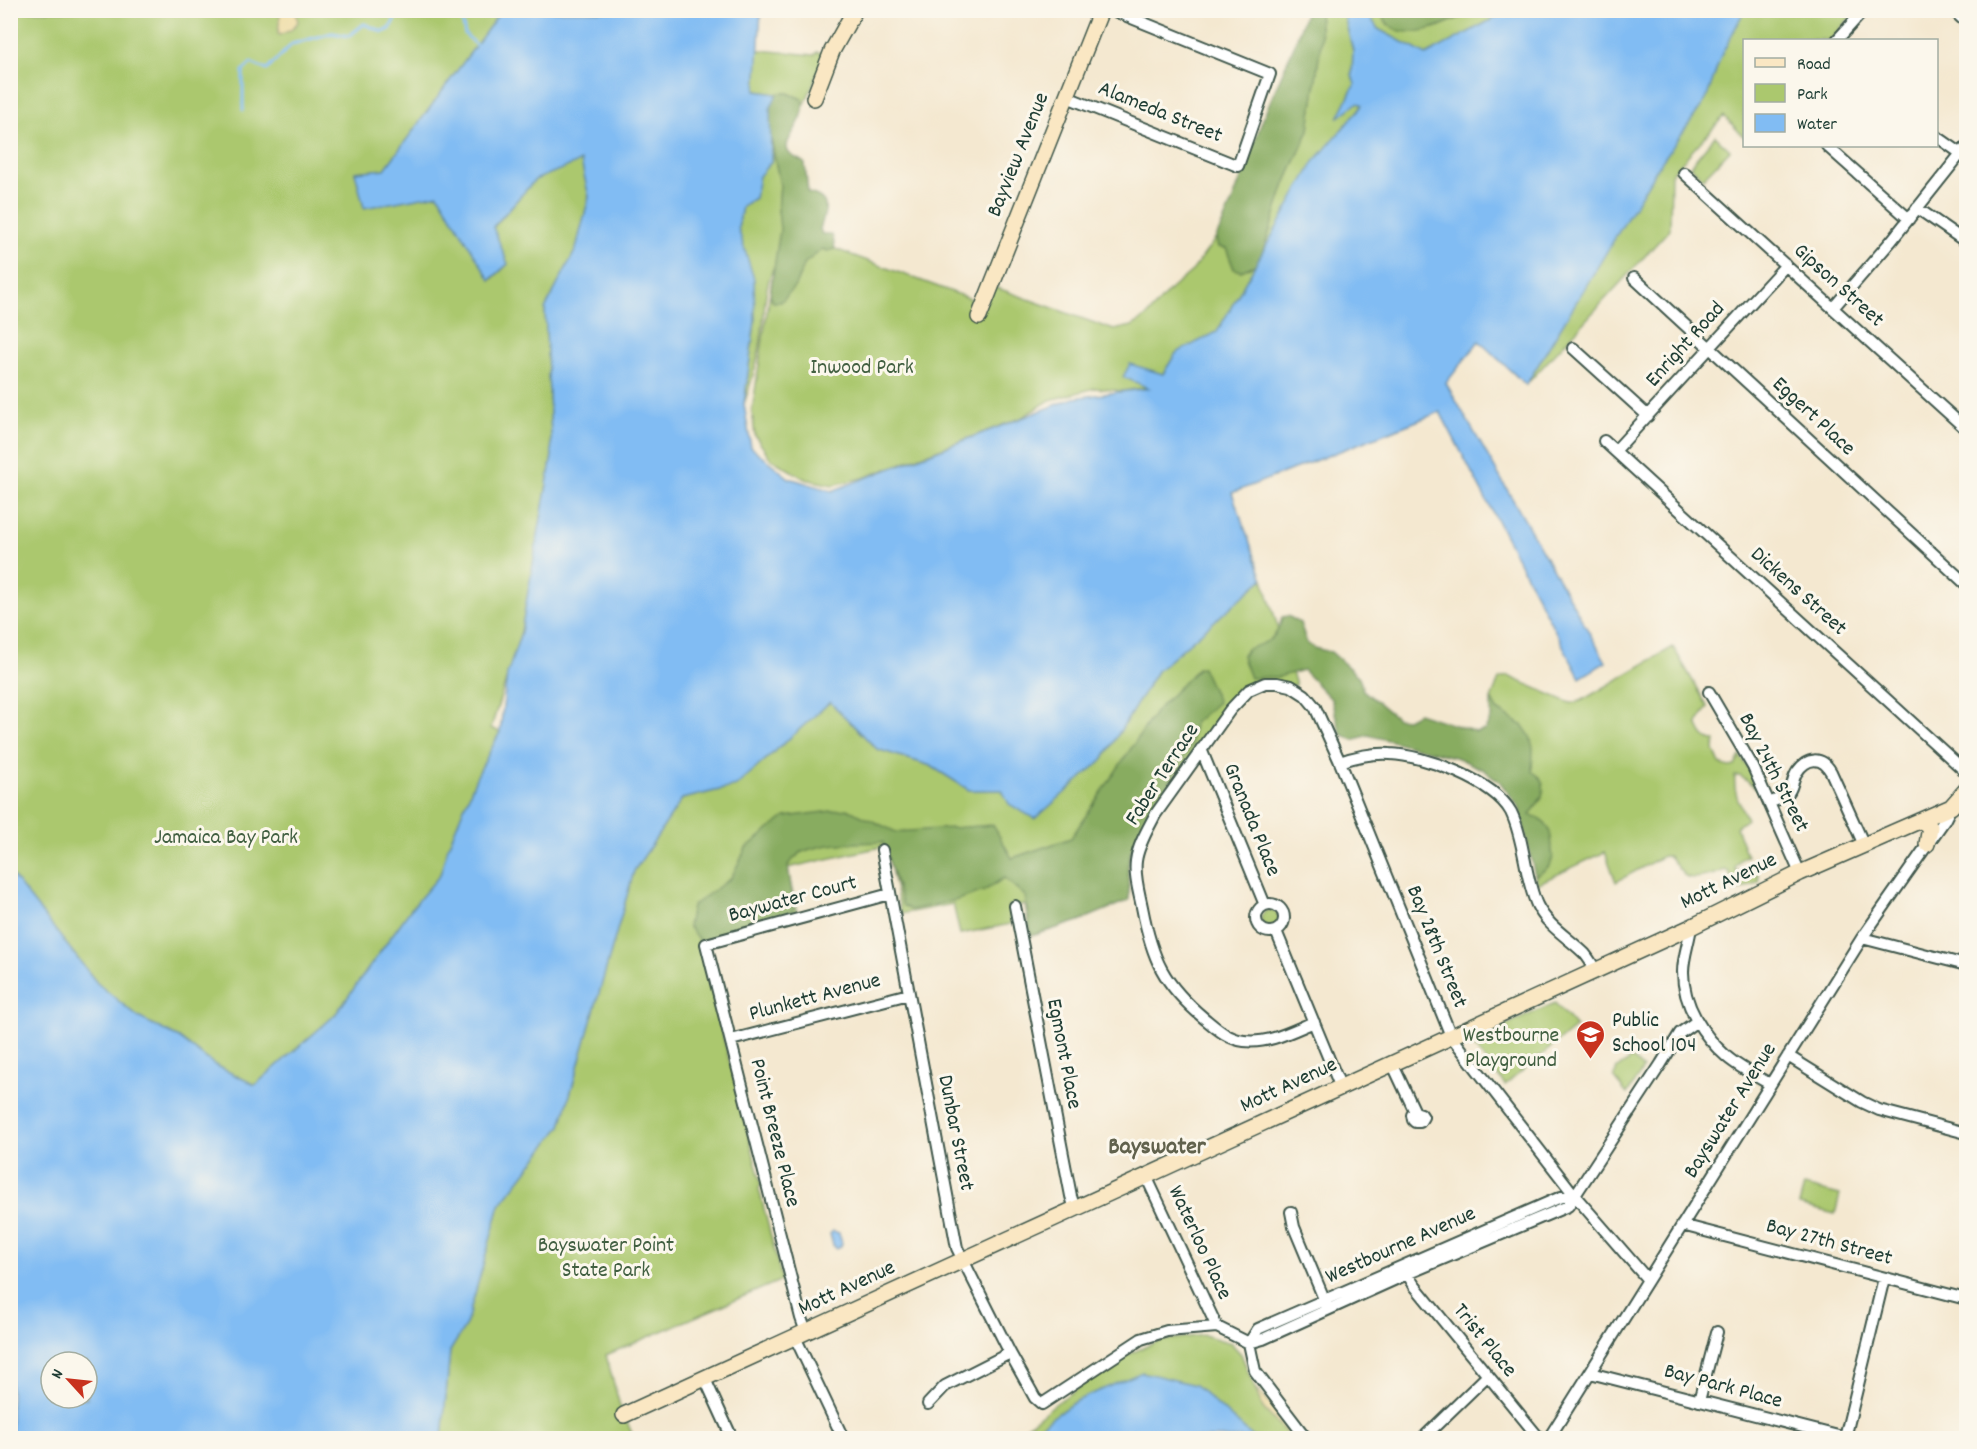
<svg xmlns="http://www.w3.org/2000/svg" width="1977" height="1449" font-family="Dekko,sans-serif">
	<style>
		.green { fill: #abc86e; stroke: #658251; stroke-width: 1.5 }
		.forest { fill: #88ac61; stroke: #54744a; stroke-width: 1.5 }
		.sand { fill: #eeda9e; stroke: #868c69; stroke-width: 1.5 }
		.water { fill: #81bcf3; stroke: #507c94; stroke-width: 1.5; fill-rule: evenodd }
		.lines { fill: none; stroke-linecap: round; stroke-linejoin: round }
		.stream { stroke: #81bcf3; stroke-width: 3 }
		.street-casing { stroke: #3f574b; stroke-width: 14 }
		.secondary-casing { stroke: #3f574b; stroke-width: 18 }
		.street { stroke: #fff; stroke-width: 10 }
		.secondary { stroke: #fae7c3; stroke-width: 15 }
		.labels { text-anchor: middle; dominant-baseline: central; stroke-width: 6; stroke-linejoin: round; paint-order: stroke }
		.street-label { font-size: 22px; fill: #1f3d34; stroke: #fbf7ec }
		.park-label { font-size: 22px; fill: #426042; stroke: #fbf7ec }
		.poi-label { font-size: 22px; fill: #1f3d34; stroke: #fbf7ec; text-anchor: start }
		.neighbourhood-label { font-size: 24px; font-weight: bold; fill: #61624d; stroke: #fbf7ec }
	</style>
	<rect width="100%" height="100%" fill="#fbf7ec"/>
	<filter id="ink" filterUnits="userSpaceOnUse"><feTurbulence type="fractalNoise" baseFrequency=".0167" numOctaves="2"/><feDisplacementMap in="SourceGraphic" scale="12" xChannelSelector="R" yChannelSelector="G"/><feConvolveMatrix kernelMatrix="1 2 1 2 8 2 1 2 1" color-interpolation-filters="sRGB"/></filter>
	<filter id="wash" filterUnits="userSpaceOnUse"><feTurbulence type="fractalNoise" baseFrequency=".008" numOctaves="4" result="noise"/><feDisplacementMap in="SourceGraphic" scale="24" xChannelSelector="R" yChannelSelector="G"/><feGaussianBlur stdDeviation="1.35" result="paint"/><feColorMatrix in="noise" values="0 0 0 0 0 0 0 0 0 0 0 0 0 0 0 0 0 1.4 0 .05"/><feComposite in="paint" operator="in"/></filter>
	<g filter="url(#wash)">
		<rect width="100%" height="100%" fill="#f4e8d0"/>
		<path class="green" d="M11 11H483L472 15 474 19 481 18 488 13V11H501L385 169 355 172 364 208 438 194 491 280 508 264 493 228 535 179 581 160 589 197 576 249 545 309 552 456 521 632 491 728 500 732 476 778 448 847 440 875 411 909 335 1015 255 1085 215 1065 179 1038 138 1017 97 983 11 874Z
			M1319 11H1343L1353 51 1352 75 1355 84 1341 112 1357 103 1361 104 1362 106 1341 130 1262 254 1285 184 1309 130 1321 42Z
			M1366 11H1379L1389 26 1435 28 1475 11H1508L1426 55 1378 29Z
			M1718 11H1856L1830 40H1744V137L1724 116 1671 174 1670 229 1526 385 1482 342Z
			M758 50 814 55 817 52 826 53 804 106 802 99 788 93 777 94 756 91Z
			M770 134 780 185 778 210 781 229 982 303 989 285 1114 330 1132 326 1145 318 1171 289 1193 270 1216 238 1218 247 1226 248 1234 269 1241 271 1255 265 1217 332 1176 353 1163 374 1150 387 1123 391 1095 388 1050 400 1021 418 863 478 833 485 805 479 771 459 755 436 752 411 774 266C763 290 765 314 761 340 758 362 751 383 744 404L755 321 738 228 742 206 755 198 758 176 771 162Z
			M1715 136 1730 150 1703 178 1690 166Z
			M1263 579 1296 685 1244 688C1223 706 1209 732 1193 754 1171 785 1144 813 1131 850 1126 866 1129 884 1129 900L1079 921 1031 936 1025 905 1009 906 1011 924 960 934 953 904 901 914 886 846 787 868 797 912 739 925 698 939 761 1183 759 1189 782 1280 606 1355 620 1406 634 1438H442L450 1351 466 1325 500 1205 561 1126 634 871 682 799 736 786 830 702 877 749 931 766 969 790H1003L1103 759 1157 671Z
			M1673 647 1708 707 1697 723C1701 734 1704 740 1715 741L1714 750 1720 764 1729 767 1735 766 1740 756 1750 771 1755 787 1740 776H1735C1733 793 1740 804 1747 819L1736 827 1747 856 1743 857 1735 867 1736 871C1745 872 1751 868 1758 874L1759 882 1739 890 1733 882 1729 872 1725 870C1716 874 1691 882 1684 875 1678 869 1674 862 1669 856H1663L1616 882 1605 852 1537 884 1535 876C1545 870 1555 864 1552 851L1529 816 1542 798 1540 777 1532 772 1523 726 1497 710 1491 699 1499 679 1508 676 1570 703 1581 701Z
			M1261 919a9 9 0 1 1 18 0a9 9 0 1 1-18 0Z
			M1555 1003 1576 1027 1505 1085 1470 1041Z
			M1631 1057 1643 1069 1627 1094 1614 1078 1617 1068 1628 1062Z
			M1804 1186 1840 1195 1835 1214 1799 1205Z
			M1204 1335 1231 1343 1241 1354 1263 1408 1291 1438H1254L1195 1385 1076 1401 1023 1438H1012L1059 1401 1125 1356 1158 1341Z"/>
		<path class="forest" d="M1306 11H1319L1321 42 1309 130 1285 184 1262 254 1255 265 1241 271 1234 269 1226 248 1218 247 1216 238 1232 202 1266 111 1296 41Z
			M1379 11H1475C1453 20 1412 43 1390 26 1386 23 1382 15 1379 11Z
			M778 93H788L802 99C810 122 779 140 789 153 793 158 801 159 805 164L808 193C832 198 826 211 820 229L822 234H830L833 237 835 249 827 251 823 249 805 263 795 286 781 302H773L770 295 780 229 778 210 780 185 770 134V109L774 97Z
			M1288 616 1300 623 1307 643 1314 648 1331 652 1359 677 1363 690 1397 718 1407 719 1418 713 1476 732 1485 730 1491 718V699L1497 710 1523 726 1530 736 1533 748 1532 771C1553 786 1541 799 1530 815 1549 819 1552 833 1552 851 1552 856 1554 854 1552 860 1550 868 1542 872 1535 876L1519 807 1500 782 1484 770 1458 758 1368 735 1353 740 1341 734 1331 699 1303 670 1278 677 1250 678 1242 657 1247 649C1267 643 1278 639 1282 617Z
			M1202 667 1218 702 1194 723 1191 747 1149 814 1131 851 1128 865 1129 900 1079 921 1031 936 1025 896 1004 878 984 891 957 900 911 910 903 906 883 842C857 843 827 842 802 852 797 855 792 861 788 865L794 908 791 912 700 942 688 926 692 906 731 878 746 848 785 817 847 809 896 832 993 825 1012 858 1071 838 1156 711 1198 668Z"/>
		<path class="sand" d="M279 11H293L296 12 298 22 291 30 280 35 278 34 280 13Z
			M1255 1388 1272 1405 1299 1438H1291L1263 1408Z"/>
		<path class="water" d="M501 11H761L756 91 777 94 770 109 771 162 759 176 755 198 742 206 738 228 754 279 755 321 744 404 751 447 789 478 832 491 1074 398 1149 388 1123 377 1130 364 1163 374 1176 353 1217 332 1314 162 1362 106 1361 104 1357 103 1338 118 1355 84 1352 75 1353 51 1343 11H1366L1378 29 1426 55 1508 11H1744L1721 56 1706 100 1658 167 1526 385 1479 341 1446 383 1606 662 1580 678 1440 412 1232 493 1263 579 1157 671 1103 759 1035 819 1009 804 1002 790H969L931 766 877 749 830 702 736 786 682 799 634 871 561 1126 500 1205 466 1325 450 1351 442 1438H11V874L97 983 138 1017 179 1038 215 1065 255 1085 335 1015 411 909 440 875 448 847 476 778 500 732 507 675 521 632 552 456 545 309 576 249 589 197 581 161 535 180 493 227 508 264 490 280 438 194 364 208 355 172 385 169ZM51 1362H87V1398H51Z
			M833 1231 839 1233 842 1243 841 1246 836 1248 833 1245 830 1234Z
			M1142 1372 1195 1385 1254 1438H1023L1076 1401Z"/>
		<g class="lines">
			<path class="stream" d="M460 10 465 34 476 45
				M243 110V71L251 63 267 70 292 44 332 33 349 36 364 24 383 32 390 29 399 10"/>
		</g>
	</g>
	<g filter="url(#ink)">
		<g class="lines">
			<defs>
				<path id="street" d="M1953 10 1966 22
					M1837 40 1864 10
					M1067 97 1238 166 1270 74 1112 10
					M1936 136 1966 157
					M1827 146 1909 219
					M1684 173 1966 429
					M1917 208 1966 242
					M1634 278 1966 584
					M1833 308 1892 240 1966 147
					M1573 348 1648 416
					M1604 441 1966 772
					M1615 451 1786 265
					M1709 692 1753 767 1800 873
					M1201 749 1265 905
					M1340 762C1357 756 1372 753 1390 754 1424 755 1494 781 1511 812 1525 841 1524 876 1537 905 1548 927 1569 938 1585 954 1589 959 1592 964 1595 969
					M1769 803C1774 801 1782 798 1787 794 1793 789 1792 779 1797 772 1807 757 1822 756 1831 772L1864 845
					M882 850 957 1248 1010 1353 1035 1398 1042 1404 1141 1339 1167 1331 1217 1327 1249 1343 1263 1339 1407 1274 1568 1206 1661 1064 1680 1033 1697 1021
					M1256 918a14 14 0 1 1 28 0a14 14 0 1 1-28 0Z
					M1015 906 1071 1196 1075 1210
					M1691 927C1689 942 1683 957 1683 972 1683 1005 1703 1036 1727 1057 1740 1068 1756 1076 1770 1084
					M1276 931 1341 1088
					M1862 938 1966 965
					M1314 1022C1292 1031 1269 1044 1244 1041 1228 1039 1217 1029 1205 1019 1163 984 1152 959 1142 907 1139 892 1134 876 1136 861 1138 845 1148 829 1155 815L1230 710 1249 690 1265 683H1277L1291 686 1305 695 1315 707 1340 762 1451 1036 1575 1196 1648 1280
					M731 1040 909 994
					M1788 1056 1862 1102 1879 1110 1966 1133
					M1392 1063 1415 1112 1412 1115 1413 1120 1415 1122H1420L1423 1117 1421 1114 1415 1112
					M1146 1176 1217 1327
					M1291 1212 1294 1227 1327 1306
					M1682 1225 1966 1299
					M1405 1270 1414 1285 1539 1438
					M806 1332 801 1318 706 944 890 894
					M795 1337 843 1438
					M1249 1343 1258 1329 1561 1197 1575 1196
					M1249 1343 1255 1371 1306 1438
					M1590 1373 1846 1438
					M705 1379 732 1438
					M1699 1401 1717 1332
					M928 1404 945 1386 1010 1353
					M1423 1438 1487 1376
					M1549 1438 1862 938 1944 821 1951 807
					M1845 1438 1884 1278"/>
				<path id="secondary" d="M814 98 832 51 855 10
					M979 317 1101 10
					M1922 821 1930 827 1927 844
					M624 1415 1691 927 1800 873 1951 807 1966 790"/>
			</defs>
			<use href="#street" class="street-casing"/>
			<use href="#secondary" class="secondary-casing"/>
			<use href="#street" class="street"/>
			<use href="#secondary" class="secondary"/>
		</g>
	</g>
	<defs>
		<symbol id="school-pin" viewBox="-11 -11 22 30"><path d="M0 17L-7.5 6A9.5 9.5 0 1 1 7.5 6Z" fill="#c8321e" stroke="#fbf7ec"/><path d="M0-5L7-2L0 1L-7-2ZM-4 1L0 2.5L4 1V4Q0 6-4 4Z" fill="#fff"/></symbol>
	</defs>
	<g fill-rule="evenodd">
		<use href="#school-pin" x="1574" y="1018" width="33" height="45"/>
	</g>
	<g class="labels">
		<g class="street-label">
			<text transform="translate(1160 113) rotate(22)">Alameda Street</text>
			<text transform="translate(1019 155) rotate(-68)">Bayview Avenue</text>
			<text transform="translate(1838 286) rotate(42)">Gipson Street</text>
			<text transform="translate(1686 345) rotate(-48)">Enright Road</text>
			<text transform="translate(1813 417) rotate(43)">Eggert Place</text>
			<text transform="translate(1798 592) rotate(42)">Dickens Street</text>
			<text transform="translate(1773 773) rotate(63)">Bay 24th Street</text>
			<text transform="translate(1163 775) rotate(-57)">Faber Terrace</text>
			<text transform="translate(1251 820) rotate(68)">Granada Place</text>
			<text transform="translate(1729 882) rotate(-26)">Mott Avenue</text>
			<text transform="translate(793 900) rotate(-15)">Baywater Court</text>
			<text transform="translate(1436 947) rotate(68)">Bay 28th Street</text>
			<text transform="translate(815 998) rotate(-15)">Plunkett Avenue</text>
			<text transform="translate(1063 1054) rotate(79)">Egmont Place</text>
			<text transform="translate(1289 1086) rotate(-25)">Mott Avenue</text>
			<text transform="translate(1731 1111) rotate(-58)">Bayswater Avenue</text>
			<text transform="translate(774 1133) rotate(76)">Point Breeze Place</text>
			<text transform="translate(955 1133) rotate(79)">Dunbar Street</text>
			<text transform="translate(1199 1243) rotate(65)">Waterloo Place</text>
			<text transform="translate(1829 1243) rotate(15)">Bay 27th Street</text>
			<text transform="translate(1401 1246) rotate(-24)">Westbourne Avenue</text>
			<text transform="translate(847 1289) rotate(-25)">Mott Avenue</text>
			<text transform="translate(1484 1341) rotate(51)">Trist Place</text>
			<text transform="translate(1723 1387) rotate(15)">Bay Park Place</text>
		</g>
		<g class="park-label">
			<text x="862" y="368">Inwood Park</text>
			<text x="226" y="838">Jamaica Bay Park</text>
			<text x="1511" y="1036">Westbourne<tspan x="1511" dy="25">Playground</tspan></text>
			<text x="606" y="1246">Bayswater Point<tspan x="606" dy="25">State Park</tspan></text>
		</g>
		<g class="poi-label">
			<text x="1612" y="1021">Public<tspan x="1612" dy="25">School 104</tspan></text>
		</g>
		<g class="neighbourhood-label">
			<text x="1157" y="1148">Bayswater</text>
		</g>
	</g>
	<rect width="1977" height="1449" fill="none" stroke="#fbf7ec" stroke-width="36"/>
	<rect x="1743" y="39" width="195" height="108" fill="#fbf7ec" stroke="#a3ada2" stroke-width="1.5"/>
	<rect x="1755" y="58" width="30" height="9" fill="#fae7c3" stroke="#a3ada2" stroke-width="1.5"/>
	<text x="1797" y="69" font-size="18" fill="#1f3d34">Road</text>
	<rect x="1755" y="84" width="30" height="18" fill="#abc86e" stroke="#a3ada2" stroke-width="1.5"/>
	<text x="1797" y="99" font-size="18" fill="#1f3d34">Park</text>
	<rect x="1755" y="114" width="30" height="18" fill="#81bcf3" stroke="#a3ada2" stroke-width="1.5"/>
	<text x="1797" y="129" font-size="18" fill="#1f3d34">Water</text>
	<g transform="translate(69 1380) rotate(297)"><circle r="28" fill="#fbf7ec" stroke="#a3ada2" stroke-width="1.5"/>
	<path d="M0-4.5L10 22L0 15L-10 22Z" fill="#c8321e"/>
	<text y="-9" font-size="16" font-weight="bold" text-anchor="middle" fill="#1f3d34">N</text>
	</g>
</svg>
